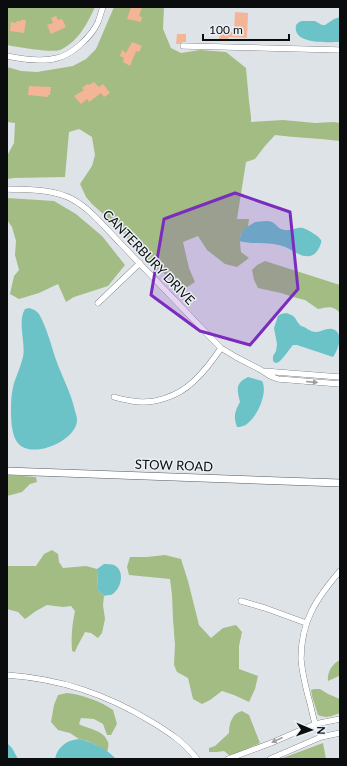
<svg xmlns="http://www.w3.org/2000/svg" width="347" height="766" font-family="Lato,sans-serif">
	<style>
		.green { fill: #a2bc84 }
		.water { fill: #6bc3c8 }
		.building { fill: #f4b596 }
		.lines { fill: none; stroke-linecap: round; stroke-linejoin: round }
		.minor-casing { stroke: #565a5e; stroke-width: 6 }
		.tertiary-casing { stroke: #565a5e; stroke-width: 8 }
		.minor { stroke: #fff; stroke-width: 5.5 }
		.tertiary { stroke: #fff; stroke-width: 7 }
		.oneway { fill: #9d9e9f }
		.marked { fill: #7b2cbf; fill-opacity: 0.2; stroke: #7b2cbf; stroke-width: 3; stroke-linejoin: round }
		.labels { text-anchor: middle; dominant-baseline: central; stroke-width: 3; stroke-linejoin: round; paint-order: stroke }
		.street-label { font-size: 13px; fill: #0a0c0e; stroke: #ebf0f5 }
	</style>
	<rect width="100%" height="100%" fill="#dee3e8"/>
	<path class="green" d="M7 7H95C87 24 78 42 60 50 53 53 16 47 7 45Z
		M114 7H164L163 29 171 48 181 53 200 50 226 52 246 68 249 101 251 117V122L283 120 315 123 334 122 340 123V141C318 138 296 138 275 135L265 146 255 159 246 162 237 219H249L248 227C238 231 240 243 241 252L249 258 237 267 225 264 207 250 198 236 183 242 189 268 195 282 184 289 146 259 122 232 103 214 92 204 86 197 80 184 92 166 95 155 92 137 79 129 69 132 65 177 14 178 7 179V156L14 143 15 123 7 122V67L21 71 37 72 73 66 86 59 96 49Z
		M7 198 54 201 76 214 102 236 125 265 108 286 74 297 66 302 58 284 39 293 19 299 10 294 14 276 19 270 15 255 16 241 12 227 7 220Z
		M265 261 340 285V313C333 305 328 307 318 309L305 300 293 297 281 293 258 288 254 280 252 270 257 265Z
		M7 475 36 477 37 482 30 484 22 492 7 496Z
		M52 550 58 554 59 562 63 568 86 566 97 569 98 590 104 596 103 605 105 619 102 633 98 638 91 633 85 632 77 647 75 652 72 651C71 637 72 625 75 611L71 606 63 607 47 605 36 611 25 619 18 612 7 609V566H36L44 554Z
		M165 555 181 559 188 581 199 625 211 638 223 628 236 625 242 632 239 646V669L258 676 255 689 249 702 234 695 222 691 210 700 202 704 193 699 188 678 177 672 174 665 175 645 173 619 172 595 170 579 129 575 127 567 130 557H147Z
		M340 660V677L339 676 328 681C327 672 332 664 340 660Z
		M314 689H320L328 694 340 699V713C331 716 328 719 318 715L312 696 311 690Z
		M67 693C81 694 102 702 113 710L117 724 111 735H107L103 724 94 719 81 718 79 724C88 729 104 730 108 742 109 745 108 749 107 752L96 745 87 741 79 739 70 733 58 730 51 722 54 705 58 695Z
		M242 711 249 715 260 743 236 754 229 755 224 751 217 752H209V748L215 746 229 733C229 724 232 713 242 711Z
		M323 743 326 759H280Z"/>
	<path class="water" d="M340 17V42C328 42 292 45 296 25L299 22 302 21H315L322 25H325L334 19Z
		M266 221C268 221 270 221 272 222 278 225 277 229 285 230 291 231 297 227 303 228 307 229 319 236 321 240 322 242 320 246 319 248 317 252 314 255 310 256 300 258 291 248 282 246 267 241 253 245 239 241L242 232 244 229 255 222Z
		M29 308C33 309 37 311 39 314 46 326 51 344 55 357 61 375 71 392 75 411 76 414 77 417 77 420 77 441 30 461 17 442 11 433 11 418 11 407 11 399 12 391 14 383 17 374 21 366 23 357 26 343 17 322 25 309Z
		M286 313C297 316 294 319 301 326 306 327 310 332 316 332 321 332 326 328 332 329 345 332 338 350 333 357L297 345H293C289 349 281 363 276 363 275 363 274 362 273 361V356L276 351 277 344 274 328 278 316 281 314Z
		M248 377 262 381C269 393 255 422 243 426 240 427 240 427 237 427 233 416 235 411 240 402 237 390 235 383 248 377Z
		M104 564C107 564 111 564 114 565 126 571 121 590 111 595 109 595 106 595 104 596L98 590 97 569Z
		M79 739C92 742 107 749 116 759H55C57 747 67 740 79 739Z
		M7 743 12 748 18 759H7Z"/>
	<path class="building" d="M131 7H142L139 16 142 17 141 22 127 19Z
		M235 12 248 13 247 38 229 37 228 40H219L220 32H234Z
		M56 16 58 20 62 19 66 27 51 34 47 25 53 23 51 18Z
		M21 20H26L24 33 10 31 11 22 16 23 17 21H21Z
		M177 34H186V42H183L179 44H176Z
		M132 42 142 46 139 52 136 51 130 66 123 62 124 58 120 56 122 50 126 53Z
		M94 82 99 87 103 84 110 93 104 97 101 93 89 102 87 99 81 104 74 96 84 90 82 88 87 84 89 85Z
		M29 86 51 87 50 95H48V97L28 95Z"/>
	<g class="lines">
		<defs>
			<path id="minor" d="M183 46 340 50
				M7 56C21 59 43 62 57 58 72 55 92 36 98 22 100 17 101 12 103 7
				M7 189C29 190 53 189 72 199 92 210 106 229 121 244 153 277 184 310 216 343L221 348 236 357 261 370 270 376 278 379 340 384
				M98 303 140 263
				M263 371 340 377
				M114 397C120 399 126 400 132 401 154 405 178 396 193 382 204 372 213 360 221 348
				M241 601 265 608 306 623
				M7 675C61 679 106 694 152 722 170 733 184 742 197 759
				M321 737C319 732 316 728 315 723 312 714 311 705 308 696 305 684 302 672 301 659 301 621 316 599 340 571
				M228 759 271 743 315 724 340 719
				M270 759 321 737 340 733"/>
			<path id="tertiary" d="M7 471 340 483"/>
		</defs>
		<use href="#minor" class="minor-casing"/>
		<use href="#tertiary" class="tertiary-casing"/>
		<use href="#minor" class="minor"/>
		<use href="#tertiary" class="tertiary"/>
	</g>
	<defs><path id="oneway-solid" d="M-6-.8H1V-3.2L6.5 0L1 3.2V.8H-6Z"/></defs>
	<g class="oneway">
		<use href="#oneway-solid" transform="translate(312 382) rotate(5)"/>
		<use href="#oneway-solid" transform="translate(277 740) rotate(156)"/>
	</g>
	<path class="marked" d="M235 193 290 212 298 289 250 345 200 331 151 295 164 219Z"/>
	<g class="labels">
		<g class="street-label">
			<text transform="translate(149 257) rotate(46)">CANTERBURY DRIVE</text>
			<text transform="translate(174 465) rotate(2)">STOW ROAD</text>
		</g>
	</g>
	<rect width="347" height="766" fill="none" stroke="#0a0c0e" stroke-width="16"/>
	<g transform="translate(311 730) rotate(92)" stroke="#ebf0f5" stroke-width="3" paint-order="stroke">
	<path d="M0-3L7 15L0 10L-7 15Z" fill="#0a0c0e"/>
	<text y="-6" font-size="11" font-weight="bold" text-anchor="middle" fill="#0a0c0e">N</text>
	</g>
	<path d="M203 34v6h86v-6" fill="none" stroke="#0a0c0e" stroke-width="2"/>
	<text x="209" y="34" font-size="12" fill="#0a0c0e" stroke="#ebf0f5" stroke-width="3" paint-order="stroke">100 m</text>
</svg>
